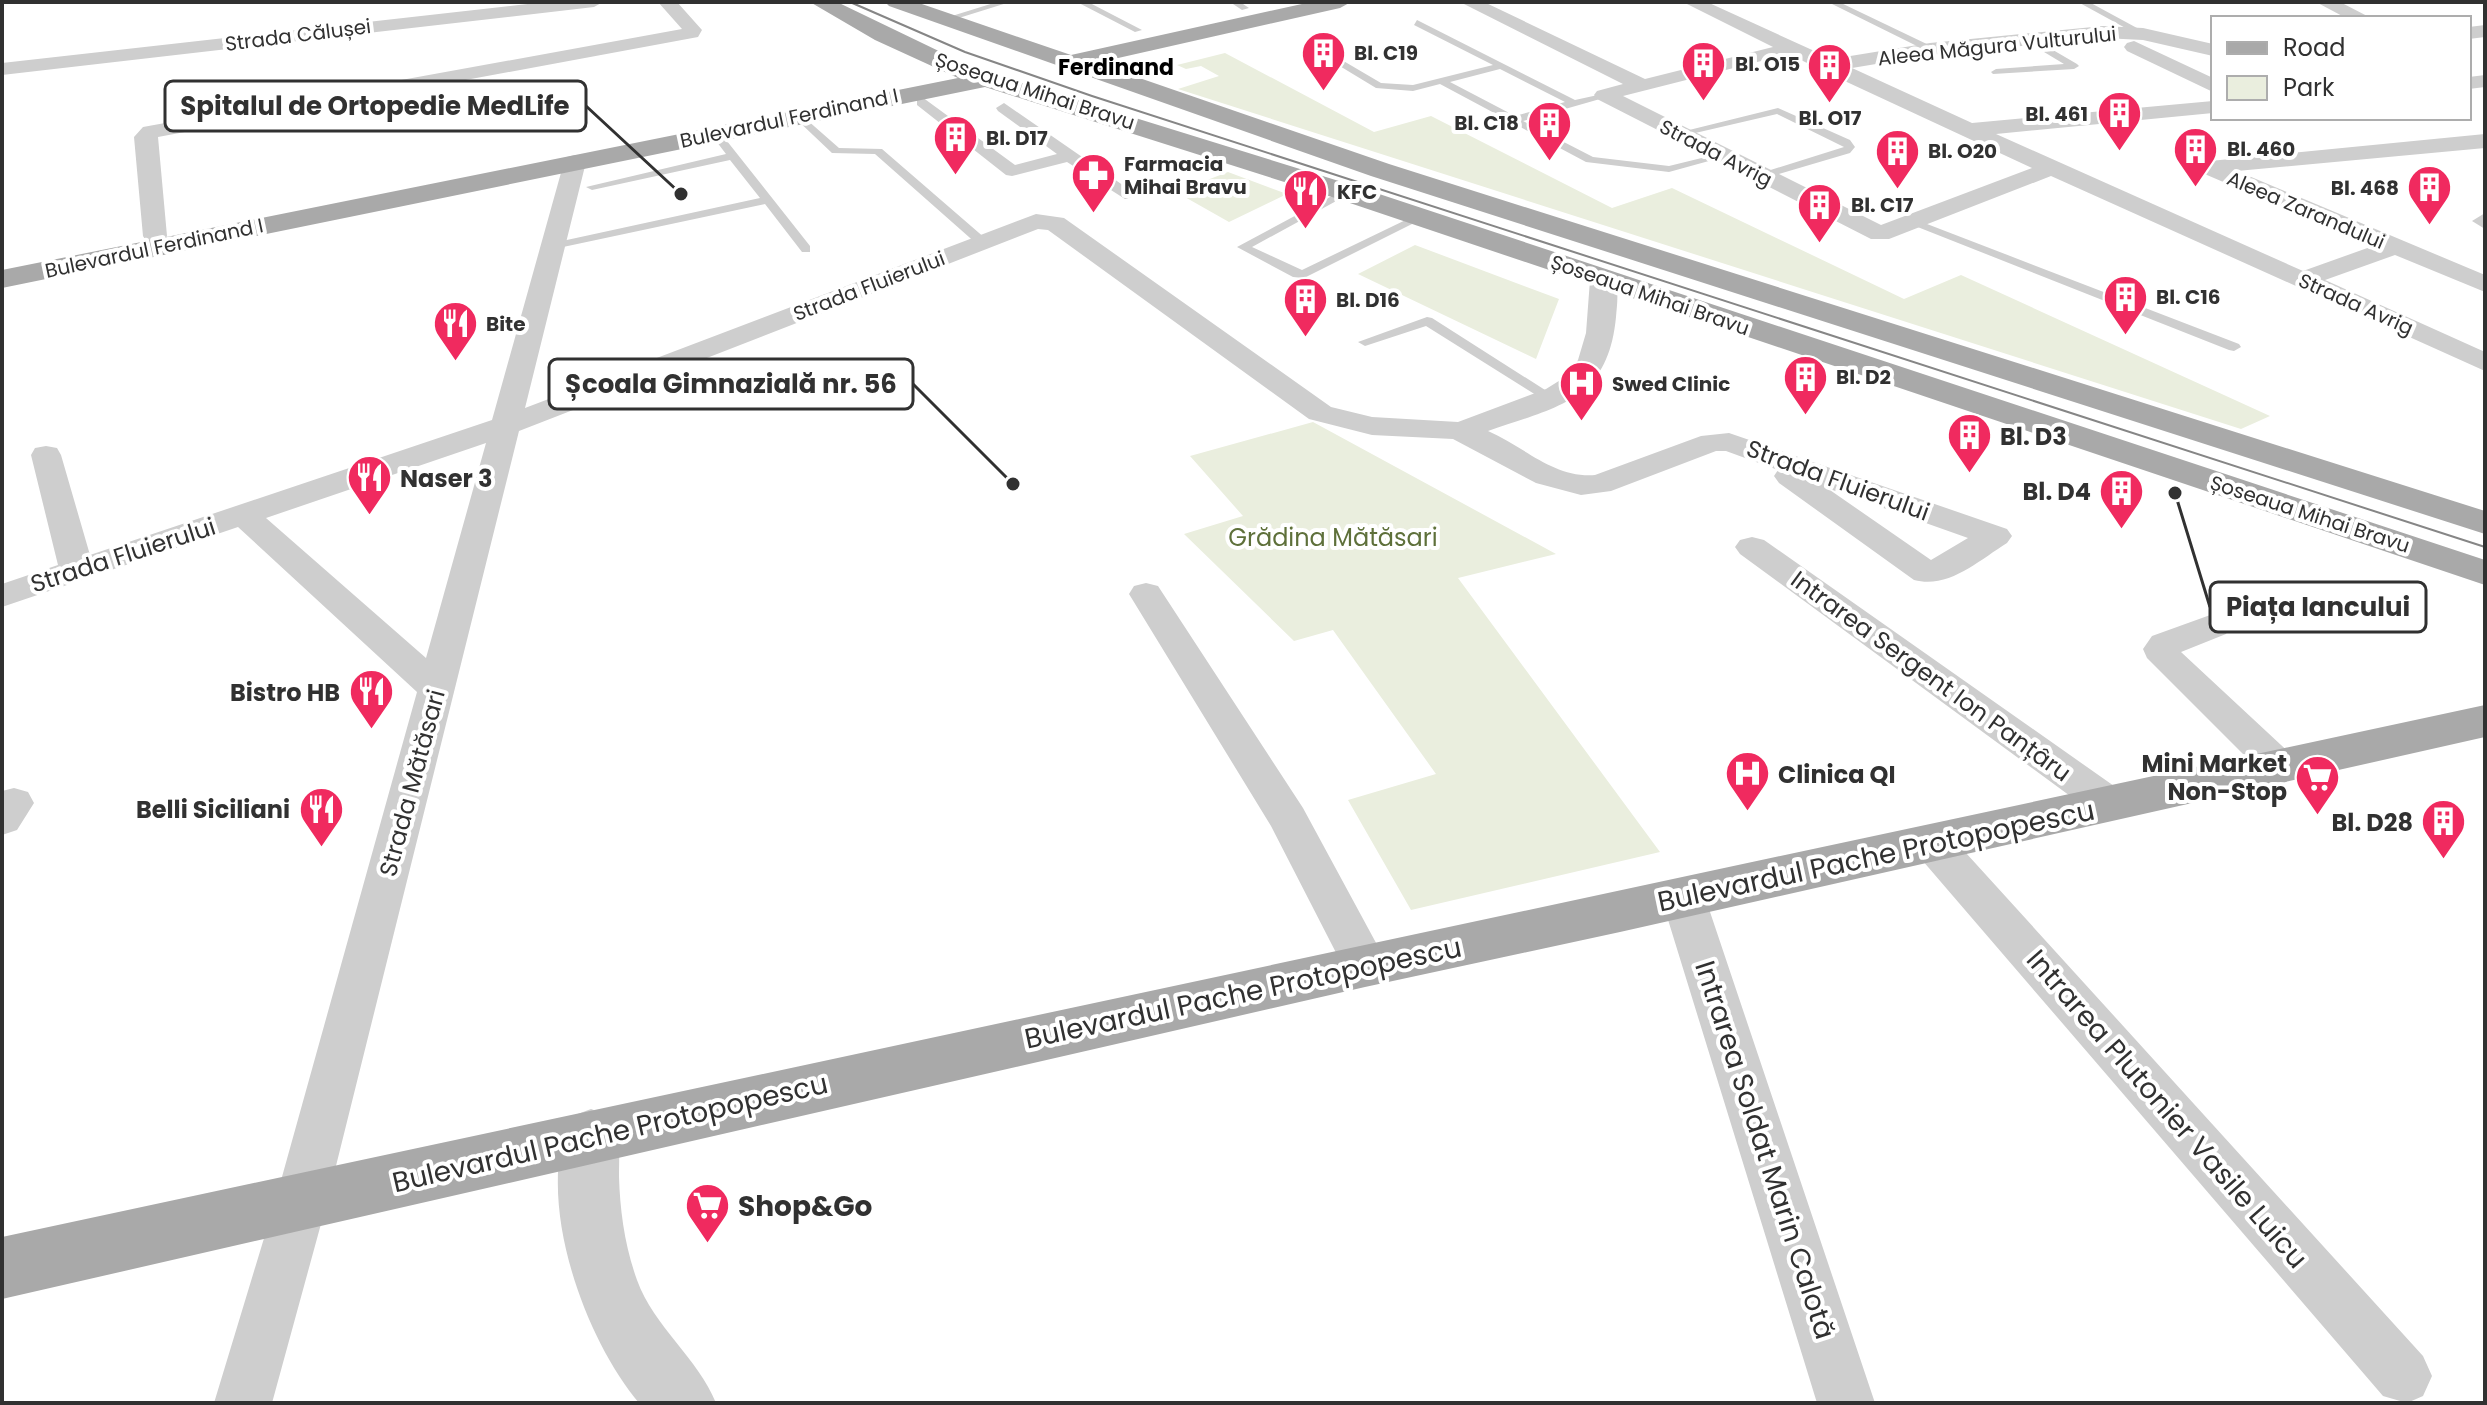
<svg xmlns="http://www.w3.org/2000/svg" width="2487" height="1405" font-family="Poppins,sans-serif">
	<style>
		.green { fill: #eaeede }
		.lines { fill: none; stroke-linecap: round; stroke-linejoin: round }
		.service { fill: #cecece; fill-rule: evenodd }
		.pedestrian { fill: #cecece; fill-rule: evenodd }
		.minor { fill: #cecece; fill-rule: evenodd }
		.tertiary { fill: #cecece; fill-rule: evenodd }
		.primary { fill: #a9a9a9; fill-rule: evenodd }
		.tram { stroke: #868686; stroke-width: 2 }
		.labels { text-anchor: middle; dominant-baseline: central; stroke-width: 8; stroke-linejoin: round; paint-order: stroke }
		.far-street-label { font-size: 20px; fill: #313131; stroke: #fff }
		.far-poi-label { font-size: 20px; font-weight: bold; fill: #313131; stroke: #fff; text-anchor: start }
		.far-neighbourhood-label { font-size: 22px; font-weight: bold; fill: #000; stroke: #fff }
		.poi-label { font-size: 24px; font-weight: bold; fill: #313131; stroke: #fff; text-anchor: end }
		.street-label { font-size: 24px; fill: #313131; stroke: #fff }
		.park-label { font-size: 24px; fill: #5e703a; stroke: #fff }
		.near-street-label { font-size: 28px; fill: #313131; stroke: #fff }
		.near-poi-label { font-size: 28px; font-weight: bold; fill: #313131; stroke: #fff; text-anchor: start }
		.leader { fill: none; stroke: #313131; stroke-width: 3 }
		.callout-dot { fill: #313131; stroke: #fff; stroke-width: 3 }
		.callout { fill: #fff; stroke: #313131; stroke-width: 3 }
		.callout-label { font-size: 26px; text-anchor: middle; font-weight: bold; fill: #313131 }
	</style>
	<rect width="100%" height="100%" fill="#fff"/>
	<path class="green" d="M1225 53 1374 132 1431 116 1612 208 1672 188 1904 299 1961 275 2270 416 2241 429 1178 89 1219 76 1201 66 1186 69 1177 65Z
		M464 92 473 113 367 132 360 111Z
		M1228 172 1287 194 1229 222 1176 192Z
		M1415 245 1559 299 1536 359 1358 274Z
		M1313 422 1556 554 1458 578 1660 852 1411 910 1348 800 1436 774 1333 630 1294 641 1184 534 1243 516 1190 456Z"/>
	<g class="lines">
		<path class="service" d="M997 2H1010L946 22 939 20Z
			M1077 2H1088L1142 30 1135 32Z
			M1230 2H1240L1249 8 1242 10Z
			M1839 2 1933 47 1935 49 1927 51 1830 3Z
			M2078 2H2089L2148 34 2140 36Z
			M1417 20 1575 100 1607 93V97L1523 121 1593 157 1669 166 1722 153 1727 156 1669 172 1586 162 1440 84 1413 91 1376 88 1310 48 1318 46 1381 83 1413 85 1493 65 1414 25ZM1500 69 1565 102 1515 116 1450 82Z
			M2029 36 2077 64 2079 66 2074 69 1993 74 1991 72 1996 69 2064 64 2026 41Z
			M1778 108 1850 140 1855 147 1850 153 1762 179 1758 178V174L1844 147 1777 114 1678 137 1673 134Z
			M798 112 839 148 882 149 986 239V245H978L875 154 832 153 794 117 793 115Z
			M711 131H719L810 246V252H802L765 204 549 250V244L553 243 760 198 730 160 592 190 586 187 726 154 710 133Z
			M1345 189 1351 192 1349 194 1252 247 1302 270 1416 215 1426 217 1304 278 1293 277 1237 247Z
			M2485 213V229L2472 221Z
			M1914 219 2239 344 2241 347 2234 351 2229 350 1910 224V220Z
			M1427 317 1432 318 1556 397 1554 400H1544L1426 326 1365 346 1358 342Z"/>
		<path class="pedestrian" d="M922 97 1015 165 1057 154 998 111 996 108 1004 103 1127 188 1155 180 1164 185 1161 189 1125 199 1067 162 1012 176 1006 175 917 105V99Z"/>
		<path class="minor" d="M545 2H603L594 7 2 75V63Z
			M658 2H677L702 30 698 37 158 137 167 236 164 241H146L143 236 134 137 143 127 682 29Z
			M1460 2H1484L1645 79 1773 47 1683 2H1707L1832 59 1930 43 2103 26 2143 28 2213 44V56L2143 40 2103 38 1930 55 1852 68 1972 123 2213 101V113L1996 134 2303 271 2373 246 2200 172 2197 167 2200 162 2485 134V148L2237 171 2485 275V292L2395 255 2325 280 2485 352V371L2051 176 1889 239H1871L1597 99 1594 95 1597 91 1623 84ZM1789 54 1821 70 2032 168 1881 225 1623 96Z
			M2316 2H2340L2371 18H2346Z
			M2485 25V37L2469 39V27Z
			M2134 41 2213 78V92L2127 51 2124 47 2127 43Z
			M2485 75V87L2469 89V77Z
			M575 155 583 157 586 162 525 408 1036 214 1064 218 1331 407 1372 417 1458 422 1546 389 1570 374 1578 360 1586 333 1590 280 1594 274H1612C1620 286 1617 304 1616 317 1608 401 1557 407 1488 431 1525 447 1553 478 1595 475L1701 436 1729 433 2007 529 2012 536 2007 543C1978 561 1949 589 1914 580L1779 483 1774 476 1778 470 1726 451H1716L1611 491 1581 495 1536 483 1453 439 1372 435 1309 419 1048 230 1038 229 519 431 327 1202 272 1403H214L275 1202 417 692 238 527 2 607V584L58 565 31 455 35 448 46 446 57 448 61 455 90 555 492 420 564 162 567 157ZM486 443 426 658 266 518ZM1827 488 1968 538 1931 560Z
			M1752 537 1764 540 2124 793 2130 804 2124 815 2110 819 2096 815 1740 554 1735 547 1740 540Z
			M1146 583 1158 586 1303 808 1388 965 1381 978 1365 984 1349 978 1271 826 1129 594 1134 586Z
			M2213 614 2226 618 2231 626 2226 634 2181 652 2295 758 2301 768 2295 778 2281 783 2267 778 2147 658 2143 649 2152 636Z
			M14 788 28 792 34 803 17 830 2 835V791Z
			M1931 826 1946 831 2423 1356 2432 1376 2423 1396 2407 1403 2383 1396 1916 853 1910 842 1916 831Z
			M1683 880 1698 885 1705 897 1875 1403H1817L1661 897 1668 885Z"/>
		<path class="tertiary" d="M591 1109 612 1117C621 1138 619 1154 619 1177 620 1211 625 1247 637 1280 654 1327 698 1358 716 1403H639C584 1338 534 1199 570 1117Z"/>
		<path class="primary" d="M810 2H837L974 68 1355 186 2485 560V585L1335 198 985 87 2 288V270L958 78 875 40Z
			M885 2H916L1071 55 1311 2H1351L1340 8 1096 63 1389 164 2485 511V534L1371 176 889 6Z
			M2485 705V737L1620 932 1365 987 2 1299V1237Z"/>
		<path class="tram" d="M850 2 965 52 1092 96 2485 547"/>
	</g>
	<defs>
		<symbol id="building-pin" viewBox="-11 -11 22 30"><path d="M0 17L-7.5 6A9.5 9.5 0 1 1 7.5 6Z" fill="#f02a5f" stroke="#fff"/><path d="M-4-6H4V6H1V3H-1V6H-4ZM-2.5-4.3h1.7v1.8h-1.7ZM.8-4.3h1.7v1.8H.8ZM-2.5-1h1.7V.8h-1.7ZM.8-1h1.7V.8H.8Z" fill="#fff"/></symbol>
		<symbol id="pharmacy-pin" viewBox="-11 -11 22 30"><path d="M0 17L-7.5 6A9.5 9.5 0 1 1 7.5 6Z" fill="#f02a5f" stroke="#fff"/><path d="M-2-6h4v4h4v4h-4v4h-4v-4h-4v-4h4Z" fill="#fff"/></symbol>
		<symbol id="restaurant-pin" viewBox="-11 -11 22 30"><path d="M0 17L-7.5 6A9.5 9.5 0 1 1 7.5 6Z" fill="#f02a5f" stroke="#fff"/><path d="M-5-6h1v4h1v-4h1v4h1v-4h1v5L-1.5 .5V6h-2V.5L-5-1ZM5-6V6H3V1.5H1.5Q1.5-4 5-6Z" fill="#fff"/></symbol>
		<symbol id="hospital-pin" viewBox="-11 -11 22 30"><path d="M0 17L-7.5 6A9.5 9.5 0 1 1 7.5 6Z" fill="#f02a5f" stroke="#fff"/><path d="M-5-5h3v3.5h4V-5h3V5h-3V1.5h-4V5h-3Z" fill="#fff"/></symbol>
		<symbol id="supermarket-pin" viewBox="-11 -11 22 30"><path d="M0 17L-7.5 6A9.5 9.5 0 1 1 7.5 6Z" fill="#f02a5f" stroke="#fff"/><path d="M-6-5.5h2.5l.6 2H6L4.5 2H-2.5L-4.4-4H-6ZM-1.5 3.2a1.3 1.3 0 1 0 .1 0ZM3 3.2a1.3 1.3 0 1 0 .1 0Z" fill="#fff"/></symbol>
	</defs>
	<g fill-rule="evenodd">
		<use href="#building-pin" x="1298" y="28" width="51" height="69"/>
		<use href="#building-pin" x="1678" y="38" width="51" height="69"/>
		<use href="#building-pin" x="1804" y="40" width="51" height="69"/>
		<use href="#building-pin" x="2094" y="88" width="51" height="69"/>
		<use href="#building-pin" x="1524" y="98" width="51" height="69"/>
		<use href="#building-pin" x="930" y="112" width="51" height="69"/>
		<use href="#building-pin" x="2170" y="124" width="51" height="69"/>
		<use href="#building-pin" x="1872" y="126" width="51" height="69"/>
		<use href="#pharmacy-pin" x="1068" y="150" width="51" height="69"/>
		<use href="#building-pin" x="2404" y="162" width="51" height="69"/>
		<use href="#restaurant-pin" x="1280" y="166" width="51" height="69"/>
		<use href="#building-pin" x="1794" y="180" width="51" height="69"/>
		<use href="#building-pin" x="2100" y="272" width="51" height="69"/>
		<use href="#building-pin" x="1280" y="274" width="51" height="69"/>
		<use href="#restaurant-pin" x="430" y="298" width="51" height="69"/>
		<use href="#building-pin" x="1780" y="352" width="51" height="69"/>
		<use href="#hospital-pin" x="1556" y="358" width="51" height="69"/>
		<use href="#building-pin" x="1944" y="410" width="51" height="69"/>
		<use href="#restaurant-pin" x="344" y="452" width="51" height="69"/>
		<use href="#building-pin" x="2096" y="466" width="51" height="69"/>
		<use href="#restaurant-pin" x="346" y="666" width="51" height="69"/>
		<use href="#hospital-pin" x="1722" y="748" width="51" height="69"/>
		<use href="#supermarket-pin" x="2292" y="752" width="51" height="69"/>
		<use href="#restaurant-pin" x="296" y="784" width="51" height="69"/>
		<use href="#building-pin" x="2418" y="796" width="51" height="69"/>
		<use href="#supermarket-pin" x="682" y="1180" width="51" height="69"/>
	</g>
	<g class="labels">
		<g class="far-street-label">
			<text transform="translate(298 35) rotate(-7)">Strada Călușei</text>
			<text transform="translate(1997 46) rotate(-6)">Aleea Măgura Vulturului</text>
			<text transform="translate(1035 91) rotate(18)">Șoseaua Mihai Bravu</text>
			<text transform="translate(789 118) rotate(-12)">Bulevardul Ferdinand I</text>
			<text transform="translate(1716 153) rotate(27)">Strada Avrig</text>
			<text transform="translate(2306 210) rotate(23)">Aleea Zarandului</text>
			<text transform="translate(154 248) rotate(-12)">Bulevardul Ferdinand I</text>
			<text transform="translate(869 286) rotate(-21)">Strada Fluierului</text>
			<text transform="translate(1650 295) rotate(19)">Șoseaua Mihai Bravu</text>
			<text transform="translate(2356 304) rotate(24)">Strada Avrig</text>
			<text transform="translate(2310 514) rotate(18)">Șoseaua Mihai Bravu</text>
		</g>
		<g class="far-poi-label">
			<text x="1354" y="53">Bl. C19</text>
			<text x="1735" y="64">Bl. O15</text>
			<text x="2088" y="114" text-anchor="end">Bl. 461</text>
			<text x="1830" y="118" text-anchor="middle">Bl. O17</text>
			<text x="1519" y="123" text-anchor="end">Bl. C18</text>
			<text x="986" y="138">Bl. D17</text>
			<text x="2227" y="149">Bl. 460</text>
			<text x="1928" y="151">Bl. O20</text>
			<text x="1124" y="164">Farmacia<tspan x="1124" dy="23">Mihai Bravu</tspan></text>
			<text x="2399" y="188" text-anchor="end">Bl. 468</text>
			<text x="1337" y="192">KFC</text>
			<text x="1851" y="205">Bl. C17</text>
			<text x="2156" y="297">Bl. C16</text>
			<text x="1336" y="300">Bl. D16</text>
			<text x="486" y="324">Bite</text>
			<text x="1836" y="377">Bl. D2</text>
			<text x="1612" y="384">Swed Clinic</text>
		</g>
		<g class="far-neighbourhood-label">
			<text x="1116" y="67">Ferdinand</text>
		</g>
		<g class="poi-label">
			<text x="2000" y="436" text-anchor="start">Bl. D3</text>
			<text x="400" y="478" text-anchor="start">Naser 3</text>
			<text x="2091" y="491">Bl. D4</text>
			<text x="340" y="692">Bistro HB</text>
			<text x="2287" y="763">Mini Market<tspan x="2287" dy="28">Non-Stop</tspan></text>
			<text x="1778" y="774" text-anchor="start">Clinica QI</text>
			<text x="290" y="809">Belli Siciliani</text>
			<text x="2413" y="822">Bl. D28</text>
		</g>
		<g class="street-label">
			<text transform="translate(1838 480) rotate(20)">Strada Fluierului</text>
			<text transform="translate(123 555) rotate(-18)">Strada Fluierului</text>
			<text transform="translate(1931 676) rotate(36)">Intrarea Sergent Ion Panțâru</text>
			<text transform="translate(412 783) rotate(-75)">Strada Mătăsari</text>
		</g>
		<g class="park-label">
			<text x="1333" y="537">Grădina Mătăsari</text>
		</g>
		<g class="near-street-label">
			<text transform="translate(1876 856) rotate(-12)">Bulevardul Pache Protopopescu</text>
			<text transform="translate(1243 993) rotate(-12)">Bulevardul Pache Protopopescu</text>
			<text transform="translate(2167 1109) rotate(49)">Intrarea Plutonier Vasile Luicu</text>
			<text transform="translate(610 1133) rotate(-13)">Bulevardul Pache Protopopescu</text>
			<text transform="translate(1765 1150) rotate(72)">Intrarea Soldat Marin Calotă</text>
		</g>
		<g class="near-poi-label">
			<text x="738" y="1206">Shop&amp;Go</text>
		</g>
	</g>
	<path class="leader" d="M681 194L586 106M1013 484L913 384M2175 493L2210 607"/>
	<g class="callout-dot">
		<circle cx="681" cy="194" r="8"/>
		<circle cx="1013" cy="484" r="8"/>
		<circle cx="2175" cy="493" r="8"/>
	</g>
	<g class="callout">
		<rect x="165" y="81" width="421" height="50" rx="8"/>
		<rect x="549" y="359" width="364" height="50" rx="8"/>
		<rect x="2210" y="582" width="216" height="50" rx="8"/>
	</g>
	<g class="callout-label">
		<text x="375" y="115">Spitalul de Ortopedie MedLife</text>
		<text x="731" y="393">Școala Gimnazială nr. 56</text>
		<text x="2318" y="616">Piața Iancului</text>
	</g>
	<rect width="2487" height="1405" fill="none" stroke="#313131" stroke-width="8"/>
	<rect x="2211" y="16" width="260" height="104" fill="#ffffff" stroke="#adadad" stroke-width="2"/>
	<rect x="2227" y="42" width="40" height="12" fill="#a9a9a9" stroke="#adadad" stroke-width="2"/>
	<text x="2283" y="56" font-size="24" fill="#313131">Road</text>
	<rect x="2227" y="76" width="40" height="24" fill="#eaeede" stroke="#adadad" stroke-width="2"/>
	<text x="2283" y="96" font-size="24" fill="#313131">Park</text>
</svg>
